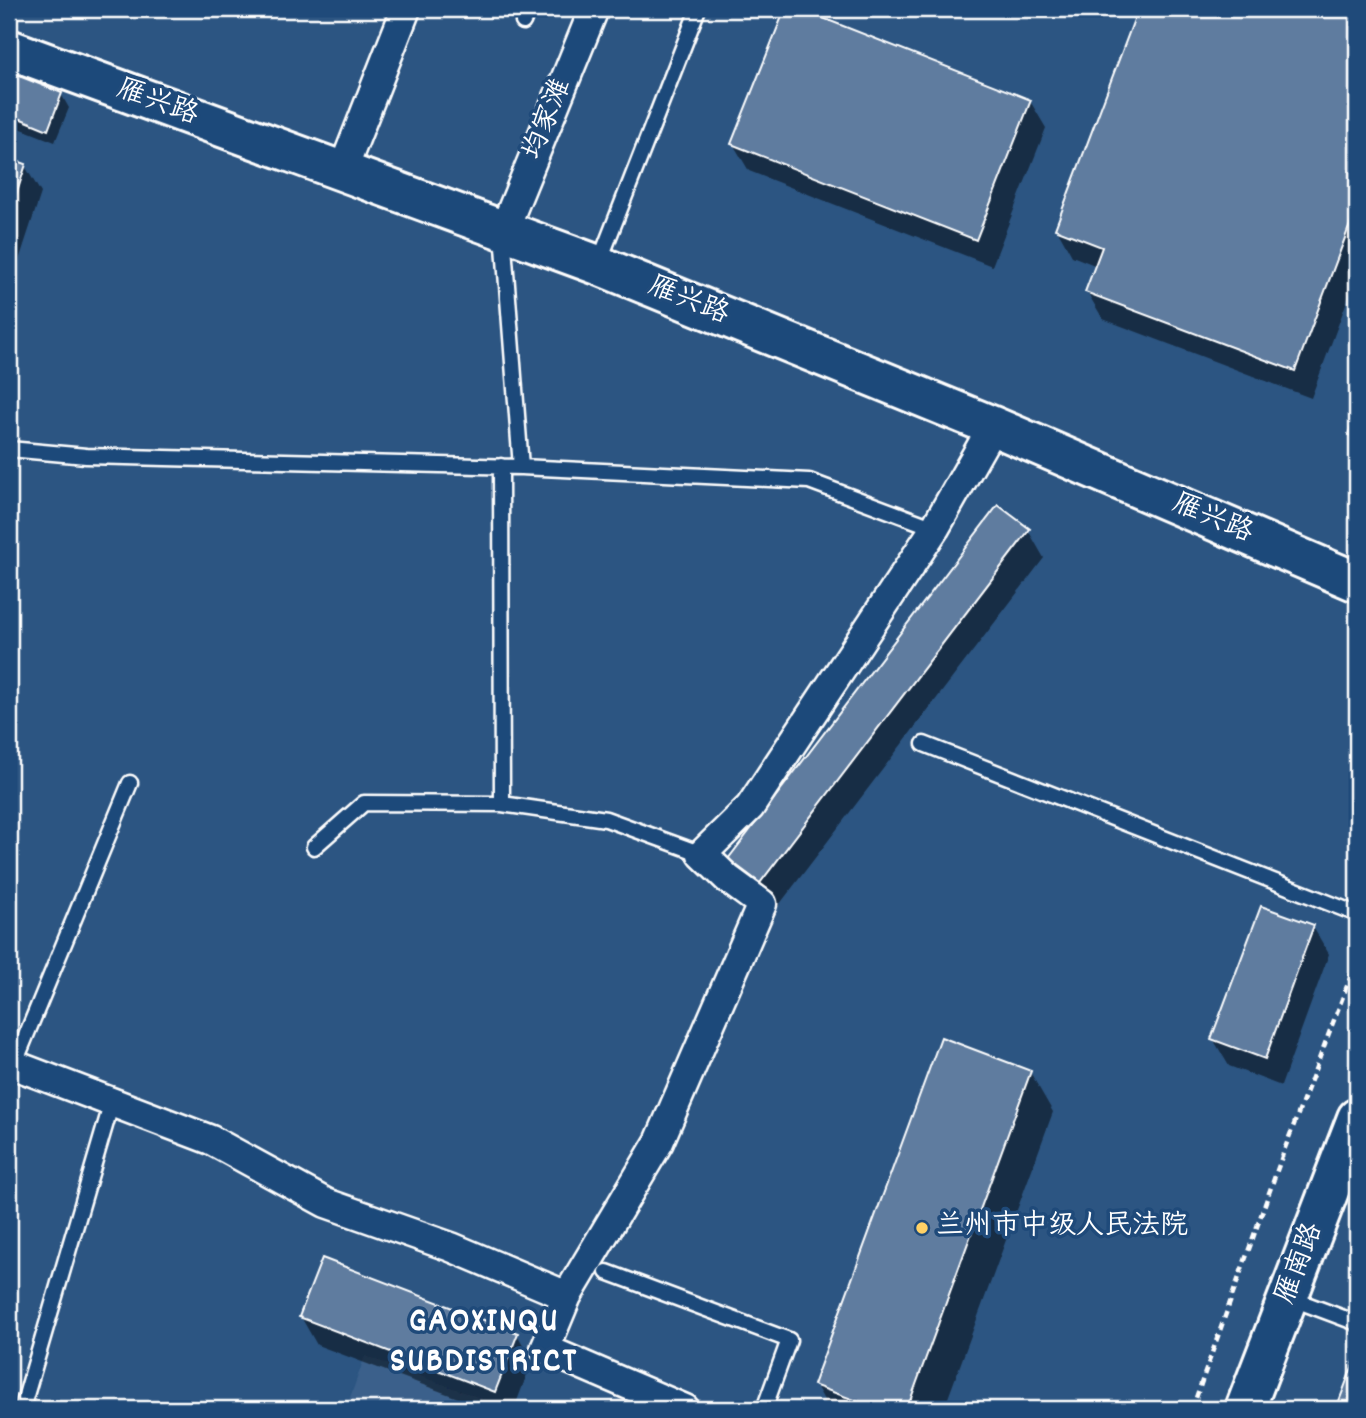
<svg xmlns="http://www.w3.org/2000/svg" width="1366" height="1418" font-family="Dekko,'LXGW WenKai TC',sans-serif">
	<style>
		.built { fill: #3b618b }
		.shadow { fill: #0007 }
		.building { fill: #5e7c9f; stroke: #fff; stroke-width: 2 }
		.lines { fill: none; stroke-linecap: round; stroke-linejoin: round }
		.lane-casing { stroke: #fff; stroke-width: 19 }
		.street-casing { stroke: #fff; stroke-width: 33 }
		.secondary-casing { stroke: #fff; stroke-width: 44 }
		.path { stroke: #fff; stroke-width: 4.5; stroke-dasharray: 7 5; stroke-linecap: butt }
		.lane { stroke: #1f4a7a; stroke-width: 14 }
		.street { stroke: #1f4a7a; stroke-width: 28 }
		.secondary { stroke: #1f4a7a; stroke-width: 38 }
		.poi-dot { fill: #ffd166; stroke: #1f4a7a; stroke-width: 2.5 }
		.labels { text-anchor: middle; dominant-baseline: central; stroke-width: 7; stroke-linejoin: round; paint-order: stroke }
		.street-label { font-size: 28px; fill: #fff; stroke: #1f4a7a }
		.poi-label { font-size: 28px; fill: #fff; stroke: #1f4a7a; text-anchor: start }
		.district-label { font-size: 35px; font-weight: bold; letter-spacing: 2px; fill: #fff; stroke: #1f4a7a }
	</style>
	<rect width="100%" height="100%" fill="#2c5582"/>
	<filter id="ink" filterUnits="userSpaceOnUse"><feTurbulence type="fractalNoise" baseFrequency=".0143" numOctaves="2"/><feDisplacementMap in="SourceGraphic" scale="14" xChannelSelector="R" yChannelSelector="G"/><feConvolveMatrix kernelMatrix="1 2 1 2 8 2 1 2 1" color-interpolation-filters="sRGB"/></filter>
	<g filter="url(#ink)">
		<path class="built" d="M365 1356 510 1409H346Z"/>
		<path class="shadow" d="M787 9H795L1030 101 1046 128 992 266 749 171 733 144Z
			M1139 9H1357V274L1311 398 1103 319 1087 292 1097 266 1072 256 1057 229Z
			M9 74 61 94 69 108 55 142 9 124Z
			M9 160 25 166 41 193 9 291Z
			M1357 416V447L1350 434Z
			M1028 530 1044 558 776 909 746 886 731 859Z
			M1313 927 1329 954 1281 1086 1229 1066 1213 1039Z
			M1030 1072 1053 1112 944 1409H829L815 1384Z
			M301 1317 517 1334 532 1361 514 1409H487L317 1345Z"/>
		<path class="building" d="M785 9H800L1031 100 976 240 731 144Z
			M1138 9H1357V206L1295 371 1085 292 1102 247 1055 229Z
			M9 72 62 93 48 130 9 114Z
			M9 158 26 164 9 217Z
			M1357 411V438L1348 435Z
			M998 505 1030 529 760 883 728 859Z
			M1261 906 1314 925 1265 1059 1211 1039Z
			M941 1037 1031 1071 907 1409H879L813 1385Z
			M322 1258 518 1333 495 1392 299 1317Z
			M1357 1354V1409H1336Z"/>
		<g class="lines">
			<defs>
				<path id="lane" d="M523 22 528 9
					M598 265 698 9
					M9 449 86 456 521 467 503 233
					M501 466 502 804 606 819 702 854
					M521 467 809 481 935 528
					M924 744 1357 914
					M314 847 364 803 502 804
					M14 1065 130 783
					M607 1272 789 1340 764 1409
					M1290 1298 1357 1323
					M22 1409 112 1102"/>
				<path id="street" d="M342 172 406 9
					M503 232 594 9
					M9 1063 211 1140 326 1203 451 1247 567 1296
					M685 1409 545 1349 567 1296 659 1142 762 904 728 879 702 854 750 807 935 528 993 426"/>
				<path id="secondary" d="M9 49 598 265 993 426 1357 582
					M1245 1409 1357 1118"/>
			</defs>
			<use href="#lane" class="lane-casing"/>
			<use href="#street" class="street-casing"/>
			<use href="#secondary" class="secondary-casing"/>
			<path class="path" d="M1192 1409 1285 1148 1357 960"/>
			<use href="#lane" class="lane"/>
			<use href="#street" class="street"/>
			<use href="#secondary" class="secondary"/>
		</g>
	</g>
	<circle class="poi-dot" cx="922" cy="1228" r="7"/>
	<g class="labels">
		<g class="street-label">
			<text transform="translate(157 104) rotate(20)">雁兴路</text>
			<text transform="translate(549 120) rotate(-68)">均家滩</text>
			<text transform="translate(688 302) rotate(22)">雁兴路</text>
			<text transform="translate(1212 520) rotate(23)">雁兴路</text>
			<text transform="translate(1301 1264) rotate(-69)">雁南路</text>
		</g>
		<g class="poi-label">
			<text x="936" y="1228">兰州市中级人民法院</text>
		</g>
		<g class="district-label">
			<text x="484" y="1323">GAOXINQU<tspan x="484" dy="40">SUBDISTRICT</tspan></text>
		</g>
	</g>
	<rect width="1366" height="1418" fill="none" stroke="#1f4a7a" stroke-width="35"/>
	<rect x="18" y="18" width="1331" height="1383" fill="none" stroke="#fff" stroke-width="2.5" filter="url(#ink)"/>
</svg>
